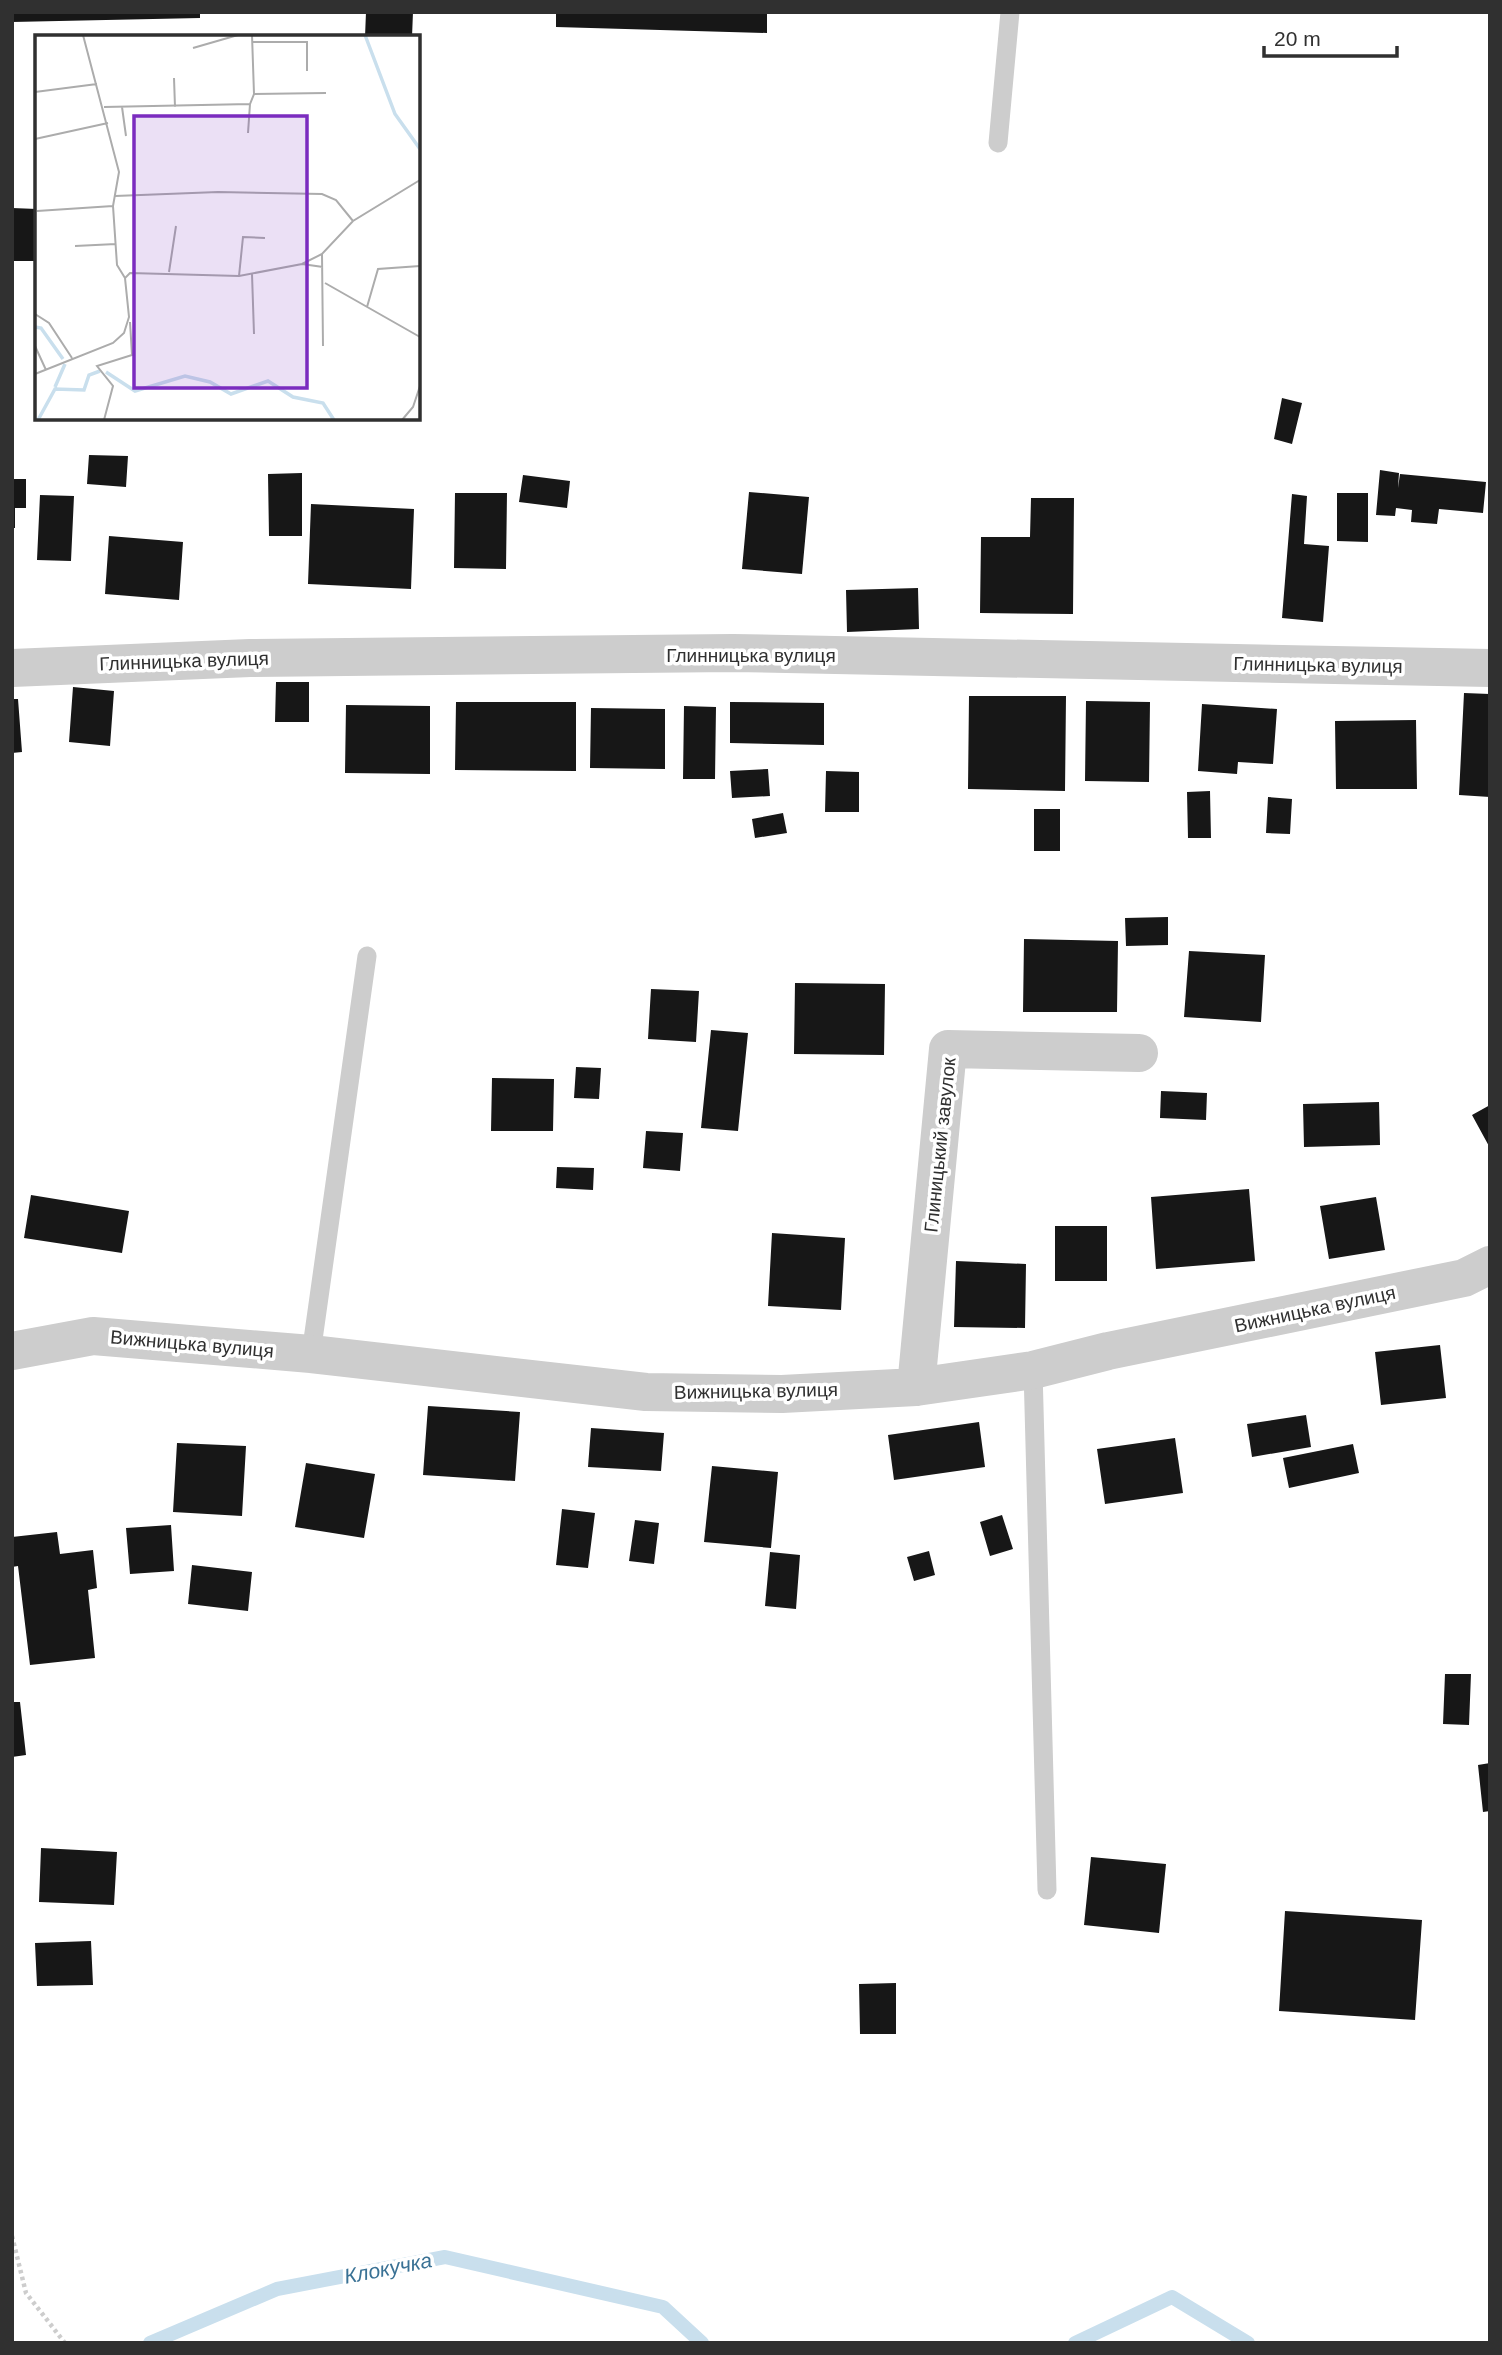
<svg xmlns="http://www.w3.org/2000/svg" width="1502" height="2355" font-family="Helvetica,sans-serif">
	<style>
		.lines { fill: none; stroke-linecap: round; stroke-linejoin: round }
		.stream { stroke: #c9dfed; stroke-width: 14 }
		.building { fill: #171717 }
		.path { stroke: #cdcdcd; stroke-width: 4.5; stroke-dasharray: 3.5 3.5; stroke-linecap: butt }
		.service { stroke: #cdcdcd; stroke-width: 19 }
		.minor { stroke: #cdcdcd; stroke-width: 38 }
		.labels { text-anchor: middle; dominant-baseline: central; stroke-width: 7; stroke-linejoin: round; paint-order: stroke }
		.street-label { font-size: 19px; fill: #303030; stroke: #fff }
		.water-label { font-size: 21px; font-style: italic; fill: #3a7295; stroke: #fff }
		.inset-river { fill: none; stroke: #c9dfed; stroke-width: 3.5 }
		.inset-road { fill: none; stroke: #acacac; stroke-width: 2 }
		.view { fill: #7b2cbf; fill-opacity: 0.15; stroke: #7b2cbf; stroke-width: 3.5 }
		.inset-edge { fill: none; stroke: #303030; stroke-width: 3.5 }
	</style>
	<rect width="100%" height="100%" fill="#fff"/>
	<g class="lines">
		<path class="stream" d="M150 2343 277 2289 445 2257 663 2307 702 2343
			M1075 2343 1172 2297 1248 2343"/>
	</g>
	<path class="building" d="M12 12H200V18L12 22Z
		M366 12H413L412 37H365Z
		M556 12H767V33L556 27Z
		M12 208 37 209V261H12Z
		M1282 398 1302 403 1292 444 1274 439Z
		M89 455 128 456 126 487 87 484Z
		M1380 470 1399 473 1398 488 1400 474 1486 482 1483 513 1439 509 1437 524 1411 522 1412 510 1396 508 1395 516 1376 515Z
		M302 473V536H269L268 474Z
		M523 475 570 481 567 508 519 502Z
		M12 479H26V508H15V528H12Z
		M749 492 809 497 802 574 742 569Z
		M455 493H507L506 569 454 568Z
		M1337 493H1368V542L1337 541Z
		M1292 494 1307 496 1304 544 1329 546 1323 622 1282 618Z
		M40 495 74 496 71 561 37 560Z
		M1031 498H1074L1073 614 980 613 981 537H1030Z
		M311 504 414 509 411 589 308 584Z
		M109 536 183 542 179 600 105 594Z
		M918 588 919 629 847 632 846 590Z
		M276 682H309V722H275Z
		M73 687 114 691 110 746 69 742Z
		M1464 693 1490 694V797L1459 795Z
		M969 696H1066L1065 791 968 789Z
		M12 699H18L22 752 12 753Z
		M1086 701 1150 702 1149 782 1085 781Z
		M456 702H576V771L455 770Z
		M730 702 824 703V745L730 743Z
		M1202 704 1277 709 1273 764 1238 762 1237 774 1198 771Z
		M346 705 430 706V774L345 773Z
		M684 706 716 707 715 779H683Z
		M591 708 665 709V769L590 768Z
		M1416 720 1417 789H1336L1335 721Z
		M768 769 770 796 732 798 730 771Z
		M826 771 859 772V812H825Z
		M1210 791 1211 838H1188L1187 792Z
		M1268 797 1292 799 1290 834 1266 833Z
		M1034 809H1060V851H1034Z
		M783 813 787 833 755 838 752 819Z
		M1168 917V945L1126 946 1125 918Z
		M1024 939 1118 941 1117 1012H1023Z
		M1189 951 1265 955 1261 1022 1184 1017Z
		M795 983 885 984 884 1055 794 1054Z
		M651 989 699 991 696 1042 648 1039Z
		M711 1030 748 1033 738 1131 701 1128Z
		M576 1067 601 1068 599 1099 574 1098Z
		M492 1078 554 1079 553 1131H491Z
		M1161 1091 1207 1093 1206 1120 1160 1118Z
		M1379 1102 1380 1145 1304 1147 1303 1104Z
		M1490 1105V1148L1472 1115Z
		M646 1131 683 1133 680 1171 643 1168Z
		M557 1167 594 1168 593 1190 556 1188Z
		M1249 1189 1255 1261 1156 1269 1151 1197Z
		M31 1195 129 1211 122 1253 24 1238Z
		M1376 1197 1385 1250 1329 1259 1320 1206Z
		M1055 1226H1107V1281H1055Z
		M772 1233 845 1238 841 1310 768 1306Z
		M956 1261 1026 1264 1025 1328 954 1327Z
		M1440 1345 1446 1398 1381 1405 1375 1352Z
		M428 1406 520 1412 515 1481 423 1475Z
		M1306 1415 1311 1447 1252 1457 1247 1424Z
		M979 1422 985 1467 894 1480 888 1435Z
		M591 1428 664 1433 661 1471 588 1467Z
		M1175 1438 1183 1493 1105 1504 1097 1449Z
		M177 1443 246 1446 242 1516 173 1512Z
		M1353 1444 1359 1473 1289 1488 1283 1458Z
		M306 1463 375 1474 364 1538 295 1527Z
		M712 1466 778 1472 771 1548 704 1542Z
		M562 1509 595 1513 588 1568 556 1565Z
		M1002 1515 1013 1549 990 1556 980 1522Z
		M635 1520 659 1523 654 1564 629 1561Z
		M171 1525 174 1571 130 1574 126 1528Z
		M57 1532 60 1554 93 1550 97 1588 88 1590 95 1658 30 1665 18 1566 12 1567V1537Z
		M929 1551 935 1575 914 1581 907 1557Z
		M770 1552 800 1555 796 1609 765 1606Z
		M192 1565 252 1572 248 1611 188 1604Z
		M1445 1674H1471L1469 1725 1443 1724Z
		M12 1702H20L26 1755 12 1757Z
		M1490 1763V1811L1483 1812 1478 1765Z
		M41 1848 117 1852 114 1905 39 1902Z
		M1091 1857 1166 1864 1159 1933 1084 1925Z
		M1285 1911 1422 1920 1415 2020 1279 2011Z
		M91 1941 93 1985 37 1986 35 1943Z
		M896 1983V2034H860L859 1984Z"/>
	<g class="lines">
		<path class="path" d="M12 2236 26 2293 65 2343"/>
		<path class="service" d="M998 143 1010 12
			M311 1354 367 956
			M1033 1370 1047 1890"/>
		<path class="minor" d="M12 668 250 658 733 653 1490 668
			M12 1351 93 1336 311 1354 646 1392 782 1394 916 1387 1033 1370 1108 1351 1464 1278 1490 1265
			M916 1387 948 1049 1139 1053"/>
	</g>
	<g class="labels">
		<g class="street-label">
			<text x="751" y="655">Глинницька вулиця</text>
			<text transform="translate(184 661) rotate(-2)">Глинницька вулиця</text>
			<text transform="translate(1318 665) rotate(1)">Глинницька вулиця</text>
			<text transform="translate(940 1145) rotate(-84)">Глиницький завулок</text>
			<text transform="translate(1315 1309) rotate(-12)">Вижницька вулиця</text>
			<text transform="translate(192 1344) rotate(5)">Вижницька вулиця</text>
			<text transform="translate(756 1391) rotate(-1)">Вижницька вулиця</text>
		</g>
		<g class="water-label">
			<text transform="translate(388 2268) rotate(-11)">Клокучка</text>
		</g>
	</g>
	<g transform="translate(35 35)">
		<rect width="385" height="385" fill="#fff"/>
		<path class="inset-river" d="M330 0 360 79 385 114M0 292 6 293 28 324M71 337 100 356 150 341 175 347 196 359 233 346 258 362 288 368 299 385M20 352 30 329M3 385 20 354 49 355 54 340 65 336"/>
		<path class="inset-road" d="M48 0 84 137 78 171 82 230 90 243M218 7H272V36M158 13 203 0M139 43 140 72M0 57 62 49M219 59 291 58M69 72 215 69 219 59 217 0M87 72 91 101M213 98 215 69M0 104 73 88M80 161 183 157 287 159 301 165 318 186M2 176 78 171M40 211 81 209M287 219 288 311M267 229 288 232M134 237 141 191M217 239 219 299M204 241 208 202 230 203M290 248 385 302M332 272 343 234 385 231M0 279 14 288 37 323M0 311 11 335M0 339 78 308 89 298 94 282 90 243 95 238 204 241 267 229 287 219 318 186 385 145M69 385 78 351 62 331 97 320 95 287M367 385 378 372 385 351"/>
		<path class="view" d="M99 81H272V353H99Z"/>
		<rect width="385" height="385" class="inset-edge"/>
	</g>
	<rect width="1502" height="2355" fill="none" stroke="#303030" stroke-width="28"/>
	<path d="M1264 46v10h133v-10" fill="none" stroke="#303030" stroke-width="3.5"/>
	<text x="1274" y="46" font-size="21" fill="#303030" stroke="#ffffff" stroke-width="5" paint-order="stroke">20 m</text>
</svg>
